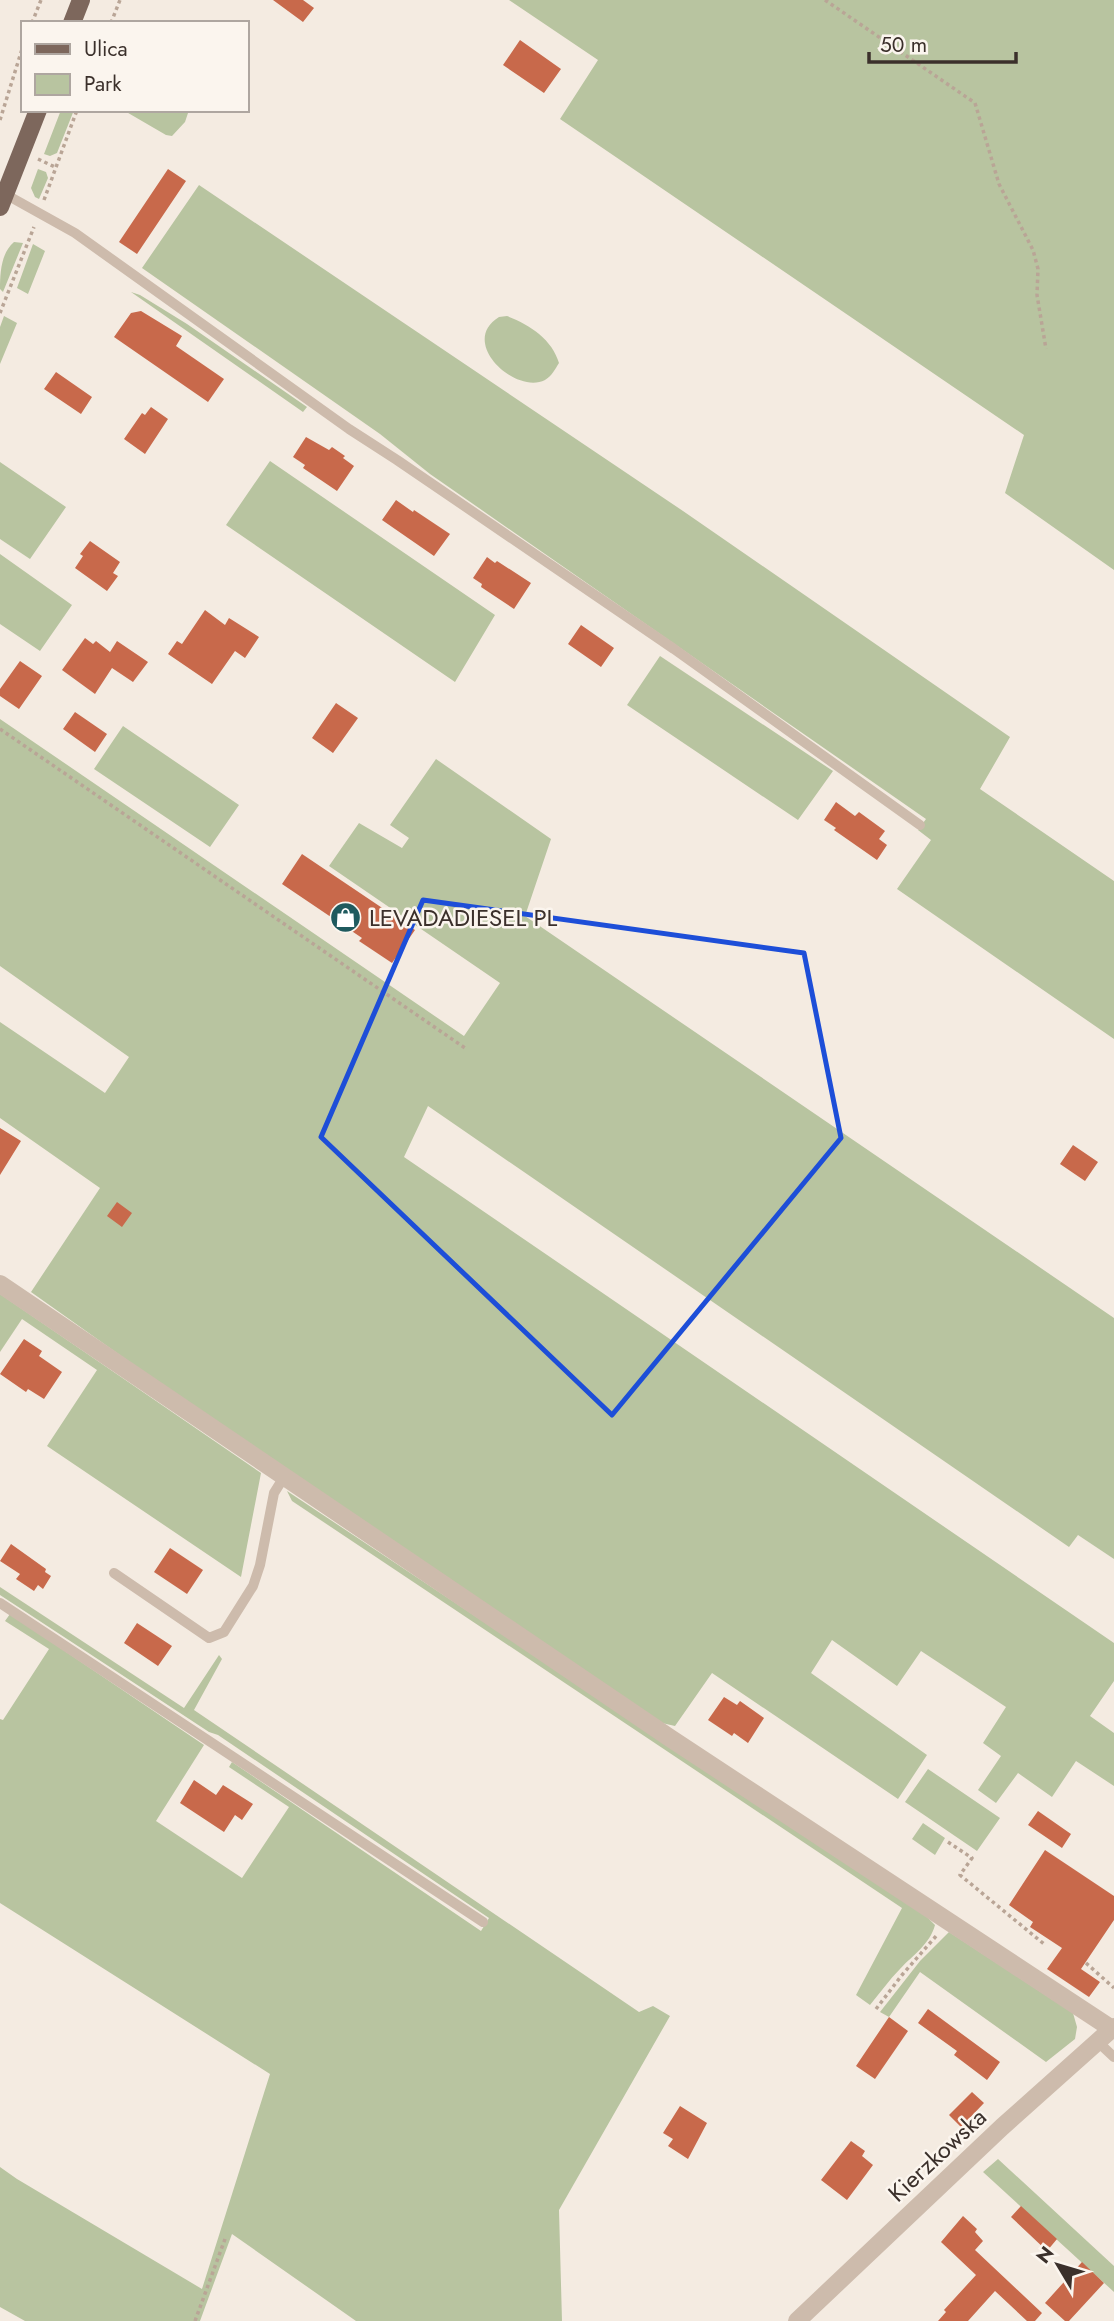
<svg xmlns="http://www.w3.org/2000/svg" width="1114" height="2321" font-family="Jost,sans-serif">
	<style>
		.green { fill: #b8c4a0 }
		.building { fill: #c8694b }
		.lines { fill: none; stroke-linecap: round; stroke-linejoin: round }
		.path { stroke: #b9a596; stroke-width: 3.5; stroke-dasharray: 3.5 3.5; stroke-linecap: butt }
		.service { stroke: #cdbbac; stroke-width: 10 }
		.minor { stroke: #cdbbac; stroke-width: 18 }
		.primary { stroke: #7d675c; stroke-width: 18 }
		.marked { fill: none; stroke: #1d4ed8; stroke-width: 5; stroke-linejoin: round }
		.labels { text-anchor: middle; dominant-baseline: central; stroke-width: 5; stroke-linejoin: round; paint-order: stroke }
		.poi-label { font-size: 24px; fill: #3b302b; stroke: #fbf5ee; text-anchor: start }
		.street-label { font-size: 24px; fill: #3b302b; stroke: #fbf5ee }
	</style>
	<rect width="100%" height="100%" fill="#f4ebe1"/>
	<path class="green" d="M509 0H1114V570L1005 493 1024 435 560 119 598 60Z
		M61 110H74L57 153 50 156 44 154Z
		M123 110H189L185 122 172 136 166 135Z
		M38 169 46 172 48 178 39 199 35 197 31 188Z
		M199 185 683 511 1010 737 980 789 1114 881V1039L897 889 931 840 918 830 926 819 430 474 380 434 142 268Z
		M14 242 23 243 3 292 0 289C0 273 1 253 14 242Z
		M33 244 45 251 28 294 17 288Z
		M131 292 140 295 187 324 307 407 303 412Z
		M4 316 17 323 0 364V327Z
		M507 316C530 325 552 339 559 363 555 369 552 376 545 380 515 395 458 342 499 317Z
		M270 461 495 615 455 682 226 525Z
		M0 462 66 507 30 559 0 539Z
		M0 554 72 605 40 651 0 624Z
		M660 656 833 771 798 820 627 705Z
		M0 719 464 1036 500 983 329 866 359 823 402 848 409 838 390 825 436 759 551 839 525 916 1114 1318V1559L1078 1535 1069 1547 428 1106 404 1157 1114 1643V1681L1090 1716 1114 1733V1786L1076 1761 1052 1797 1018 1773 996 1803 978 1790 1001 1756 983 1743 1006 1707 921 1651 897 1686 832 1640 811 1673 927 1755 898 1799 712 1673 675 1726 662 1723 272 1463 31 1292 100 1188 0 1118V1022L105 1093 129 1057 0 966Z
		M123 726 239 805 210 847 94 769Z
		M0 1294 261 1473 241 1577 47 1446 97 1370 22 1319 0 1352Z
		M287 1491 925 1915 935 1925C930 1944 913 1955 900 1969 889 1980 880 1993 870 2005L856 1995 902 1908 292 1501Z
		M0 1587 184 1708 219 1655 222 1659 194 1710 639 2012 653 2006 670 2016 559 2210 562 2321H356L232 2234 200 2321H25L0 2307V2167L17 2179 202 2289 270 2074 0 1903V1719L3 1720 49 1649 5 1621 10 1614 204 1745 156 1821 242 1878 289 1807 229 1767 232 1762 481 1931 489 1918 218 1735 209 1732 0 1595Z
		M928 1769 1000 1818 977 1851 905 1802Z
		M923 1823 945 1838 935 1855 912 1839Z
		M949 1932 1073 2013 1077 2027 1075 2039 1046 2062 920 1972 889 2017 880 2012 920 1961Z
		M998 2159 1114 2266V2292L983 2172Z"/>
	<path class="building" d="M273 0H303L314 8 303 22Z
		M520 40 561 69 544 93 503 65Z
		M168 169 186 181 137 254 119 242Z
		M141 311 182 336 176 346 224 379 208 402 114 337 131 313Z
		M56 372 92 397 81 414 44 389Z
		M151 407 168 419 145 454 124 439 142 413 145 415Z
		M306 437 329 450 332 447 345 456 343 458 354 466 337 491 303 468 305 465 293 457Z
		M396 500 413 512 414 510 450 534 434 556 382 520Z
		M90 541 120 562 113 573 118 576 107 591 75 568 83 556 80 554Z
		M487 557 495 563 497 561 531 583 514 609 481 587 482 584 473 578Z
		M205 610 225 625 229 618 259 637 245 658 235 651 212 684 168 654 177 641 182 644Z
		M581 625 614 648 601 667 568 644Z
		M85 638 93 644 96 641 110 652 117 641 148 662 133 682 112 668 95 694 62 670Z
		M20 661 42 676 19 709 0 696V689Z
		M336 703 358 718 333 753 312 738Z
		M75 712 107 734 95 752 63 729Z
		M836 802 855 816 859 812 885 831 879 839 887 845 877 860 834 830 836 828 824 820Z
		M302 854 415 930 392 963 359 941 362 938 282 884Z
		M0 1128 21 1141 0 1175Z
		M1073 1145 1098 1162 1085 1181 1060 1164Z
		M117 1202 132 1213 122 1227 107 1216Z
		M24 1339 42 1351 39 1356 62 1372 44 1399 28 1389 26 1392 0 1374Z
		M11 1544 46 1569 45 1572 51 1576 43 1589 38 1585 34 1591 16 1579 20 1574 0 1561Z
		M170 1548 203 1570 187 1594 154 1572Z
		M137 1623 172 1646 158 1666 124 1643Z
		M724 1697 737 1705 740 1701 764 1718 748 1743 734 1733 732 1736 708 1720Z
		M194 1780 216 1795 223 1785 253 1804 242 1820 235 1815 224 1832 180 1803Z
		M1038 1811 1071 1834 1062 1848 1028 1825Z
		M1045 1850 1114 1896V1920L1081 1969 1100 1982 1089 1997 1047 1969 1062 1948 1030 1927 1033 1922 1009 1905Z
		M928 2009 1000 2062 987 2080 954 2055 957 2051 918 2023Z
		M889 2017 908 2031 875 2079 856 2066Z
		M972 2092 984 2103 961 2127 949 2115Z
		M680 2106 707 2123 688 2159 668 2146 673 2139 663 2133Z
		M851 2141 865 2151 862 2156 873 2165 847 2200 821 2180Z
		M1021 2206 1057 2239 1047 2251 1011 2217Z
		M963 2216 977 2229 975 2232 983 2241 975 2250 1042 2313 1035 2321H1027L995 2291 968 2321H938L946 2312 944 2310 976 2275 941 2242Z
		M1082 2262 1104 2283 1069 2321H1065L1045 2303Z"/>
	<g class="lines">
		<path class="path" d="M825 0 975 103 999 184 1033 250 1038 269 1037 295 1046 349
			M32 23 41 0
			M111 23 120 0
			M0 120 23 46
			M38 159 55 167
			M44 200 77 110
			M0 313 34 227
			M0 729 465 1048
			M948 1842 972 1858 960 1875 1044 1944
			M1086 1963 1114 1988
			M876 2009 902 1975 937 1935
			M195 2321 225 2239"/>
		<path class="service" d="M5 194 75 233 349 429 397 460 674 649 920 825
			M114 1573 209 1638 224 1632 253 1586 260 1565 274 1493 284 1477
			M0 1603 483 1922
			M1097 2041 1114 2057"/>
		<path class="minor" d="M0 1284 670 1738 1112 2029
			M797 2321 1002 2127 1114 2027"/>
		<path class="primary" d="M72 23 81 0
			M0 207 38 110"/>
	</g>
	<path class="marked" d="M423 900 804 953 841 1138 612 1415 321 1137Z"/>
	<defs>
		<symbol id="shop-disc" viewBox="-11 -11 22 22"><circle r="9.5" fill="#1f5a5e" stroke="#fbf5ee"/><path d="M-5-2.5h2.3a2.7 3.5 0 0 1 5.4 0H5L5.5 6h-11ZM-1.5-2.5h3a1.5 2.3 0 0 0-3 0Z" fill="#fff"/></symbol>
	</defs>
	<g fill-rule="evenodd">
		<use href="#shop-disc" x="328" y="900" width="35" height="35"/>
	</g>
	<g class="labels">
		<g class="poi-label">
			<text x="369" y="917">LEVADADIESEL PL</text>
		</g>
		<g class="street-label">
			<text transform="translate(937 2155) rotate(-43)">Kierzkowska</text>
		</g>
	</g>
	<rect x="21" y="21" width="228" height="91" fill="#fbf5ee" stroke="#aea6a0" stroke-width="2"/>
	<rect x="35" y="44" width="35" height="10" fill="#7d675c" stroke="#aea6a0" stroke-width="2"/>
	<text x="84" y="56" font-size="21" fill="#3b302b">Ulica</text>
	<rect x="35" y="74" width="35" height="21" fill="#b8c4a0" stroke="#aea6a0" stroke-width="2"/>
	<text x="84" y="91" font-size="21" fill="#3b302b">Park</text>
	<g transform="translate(1058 2265) rotate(308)" stroke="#fbf5ee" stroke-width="5" paint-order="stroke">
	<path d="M0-5L12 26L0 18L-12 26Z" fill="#3b302b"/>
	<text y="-10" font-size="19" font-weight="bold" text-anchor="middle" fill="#3b302b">N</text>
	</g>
	<path d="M869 52v10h147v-10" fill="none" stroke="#3b302b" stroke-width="3.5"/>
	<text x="880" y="52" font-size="21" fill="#3b302b" stroke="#fbf5ee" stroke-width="5" paint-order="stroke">50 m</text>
</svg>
